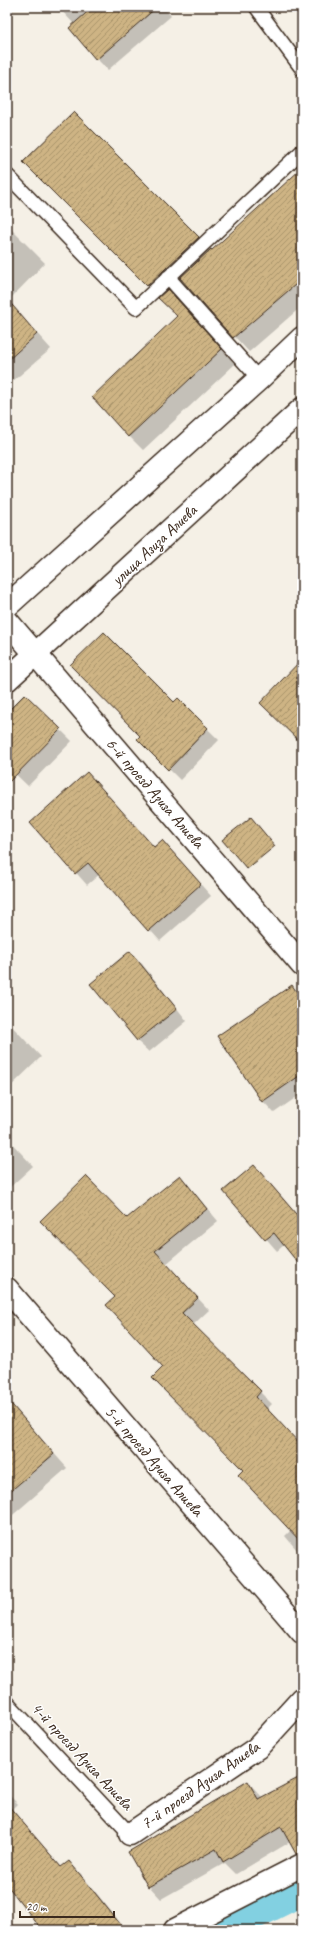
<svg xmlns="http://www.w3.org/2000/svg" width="309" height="1937" font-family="Caveat,sans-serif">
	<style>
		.shadow { fill: #0003 }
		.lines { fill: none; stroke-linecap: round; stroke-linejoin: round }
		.canal { stroke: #82d0e1; stroke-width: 33 }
		.building { fill: url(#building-hatch); stroke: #3b2a1e }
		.service-casing { stroke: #3b2a1e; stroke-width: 16 }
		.minor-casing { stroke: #3b2a1e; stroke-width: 25 }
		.secondary-casing { stroke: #3b2a1e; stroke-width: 25 }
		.service { stroke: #fff; stroke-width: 13 }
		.minor { stroke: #fff; stroke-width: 22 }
		.secondary { stroke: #fff; stroke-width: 22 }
		.labels { text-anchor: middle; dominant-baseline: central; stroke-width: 3; stroke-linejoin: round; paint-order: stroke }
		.street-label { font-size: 17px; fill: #3b2a1e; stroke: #fff }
	</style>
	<defs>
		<pattern id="building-hatch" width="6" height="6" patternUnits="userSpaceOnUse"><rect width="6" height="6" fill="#ceb484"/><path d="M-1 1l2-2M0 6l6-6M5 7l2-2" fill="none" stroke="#a8936b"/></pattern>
	</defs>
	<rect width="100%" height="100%" fill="#f5f0e6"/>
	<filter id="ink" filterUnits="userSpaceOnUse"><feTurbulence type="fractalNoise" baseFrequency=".025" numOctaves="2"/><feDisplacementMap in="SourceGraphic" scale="8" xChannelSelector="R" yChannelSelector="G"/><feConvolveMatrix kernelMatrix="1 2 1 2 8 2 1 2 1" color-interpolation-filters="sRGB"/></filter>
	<g filter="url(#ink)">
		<path class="shadow" d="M58 7H163L171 16 108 70 97 59 75 25Z
			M74 113 212 252 302 169V306L249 352 182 280 169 292 235 364 143 450 129 436 178 316 25 162Z
			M7 225 45 263 8 301 51 349 7 386Z
			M25 695 72 741 28 786 7 766V714Z
			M178 700 219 740 180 780 139 739Z
			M32 823 154 848 162 841 211 896 160 941 100 874 87 885Z
			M130 952 142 964 187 1021 149 1052 137 1041 92 984Z
			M292 986 302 996V1096L301 1094 274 1113 263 1101Z
			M7 1021 41 1057 7 1090Z
			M7 1138 33 1166 7 1190Z
			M254 1166 302 1221V1230L277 1251 225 1191Z
			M180 1176 218 1221 166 1264 209 1310 193 1325 272 1404 267 1409 302 1447V1556L285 1536 291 1530 165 1367 116 1297 127 1219Z
			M19 1414 67 1468 7 1520V1424Z
			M302 1777V1857L294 1849 290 1842 236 1874 225 1863 161 1899 149 1886 248 1782 263 1798Z
			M7 1793 18 1804 12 1810 62 1868 69 1862 81 1874 126 1930H44L7 1885Z"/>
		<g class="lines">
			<path class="canal" d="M220 1930 302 1889"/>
		</g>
		<path class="building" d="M93 7H157L96 60 69 28Z
			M74 112 199 237 147 286 23 162Z
			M302 168V279L233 338 180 278 211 249 212 250Z
			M168 289 222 349 128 437 92 397 177 316 158 298Z
			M7 299 37 334 7 361Z
			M104 632 174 702 178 698 208 728 168 770 137 739 140 736 70 665Z
			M302 659V744L260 703Z
			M25 694 61 729 7 784V712Z
			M87 772 154 847 162 840 201 884 148 931 88 863 75 874 30 823Z
			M251 817 275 846 247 869 222 840Z
			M130 951 177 1009 137 1041 90 984Z
			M292 985 302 1000V1074L262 1102 217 1036Z
			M254 1165 302 1221V1268L274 1233 265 1240 223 1191Z
			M180 1175 207 1209 155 1251 198 1298 182 1313 261 1391 256 1397 302 1446V1543L238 1475 243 1470 152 1378 163 1367 106 1305 115 1297 40 1221 86 1176 127 1218Z
			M7 1399 54 1454 7 1494Z
			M302 1776V1853L296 1854 281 1827 223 1862 216 1849 148 1887 128 1852 248 1781 258 1799Z
			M7 1804 61 1867 69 1861 125 1930H42L7 1885Z"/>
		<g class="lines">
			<defs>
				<path id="service" d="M256 7 302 69
					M7 175 136 308 302 151
					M168 277 259 379
					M7 1702 130 1834"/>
				<path id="minor" d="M7 621 302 965
					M7 1289 302 1632
					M130 1834 257 1748 302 1699
					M175 1930 302 1865"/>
				<path id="secondary" d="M7 606 259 379 302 338
					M7 680 302 409"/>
			</defs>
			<use href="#service" class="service-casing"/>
			<use href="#minor" class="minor-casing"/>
			<use href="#secondary" class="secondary-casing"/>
			<use href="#service" class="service"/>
			<use href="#minor" class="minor"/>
			<use href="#secondary" class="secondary"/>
		</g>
	</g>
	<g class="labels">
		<g class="street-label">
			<text transform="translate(154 545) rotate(-43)">улица Азиза Алиева</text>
			<text transform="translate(155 793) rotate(49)">6-й проезд Азиза Алиева</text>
			<text transform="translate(154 1461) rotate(49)">5-й проезд Азиза Алиева</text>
			<text transform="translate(82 1756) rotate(47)">4-й проезд Азиза Алиева</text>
			<text transform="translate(200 1785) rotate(-35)">7-й проезд Азиза Алиева</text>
		</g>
	</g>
	<rect width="309" height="1937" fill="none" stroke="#fff" stroke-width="24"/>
	<rect x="12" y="12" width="285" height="1913" fill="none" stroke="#3b2a1e" stroke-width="1.5" filter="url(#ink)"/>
	<path d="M20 1911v6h94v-6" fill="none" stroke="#3b2a1e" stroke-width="2"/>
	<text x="26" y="1911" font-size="12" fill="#3b2a1e" stroke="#ffffff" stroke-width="3" paint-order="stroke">20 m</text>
</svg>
